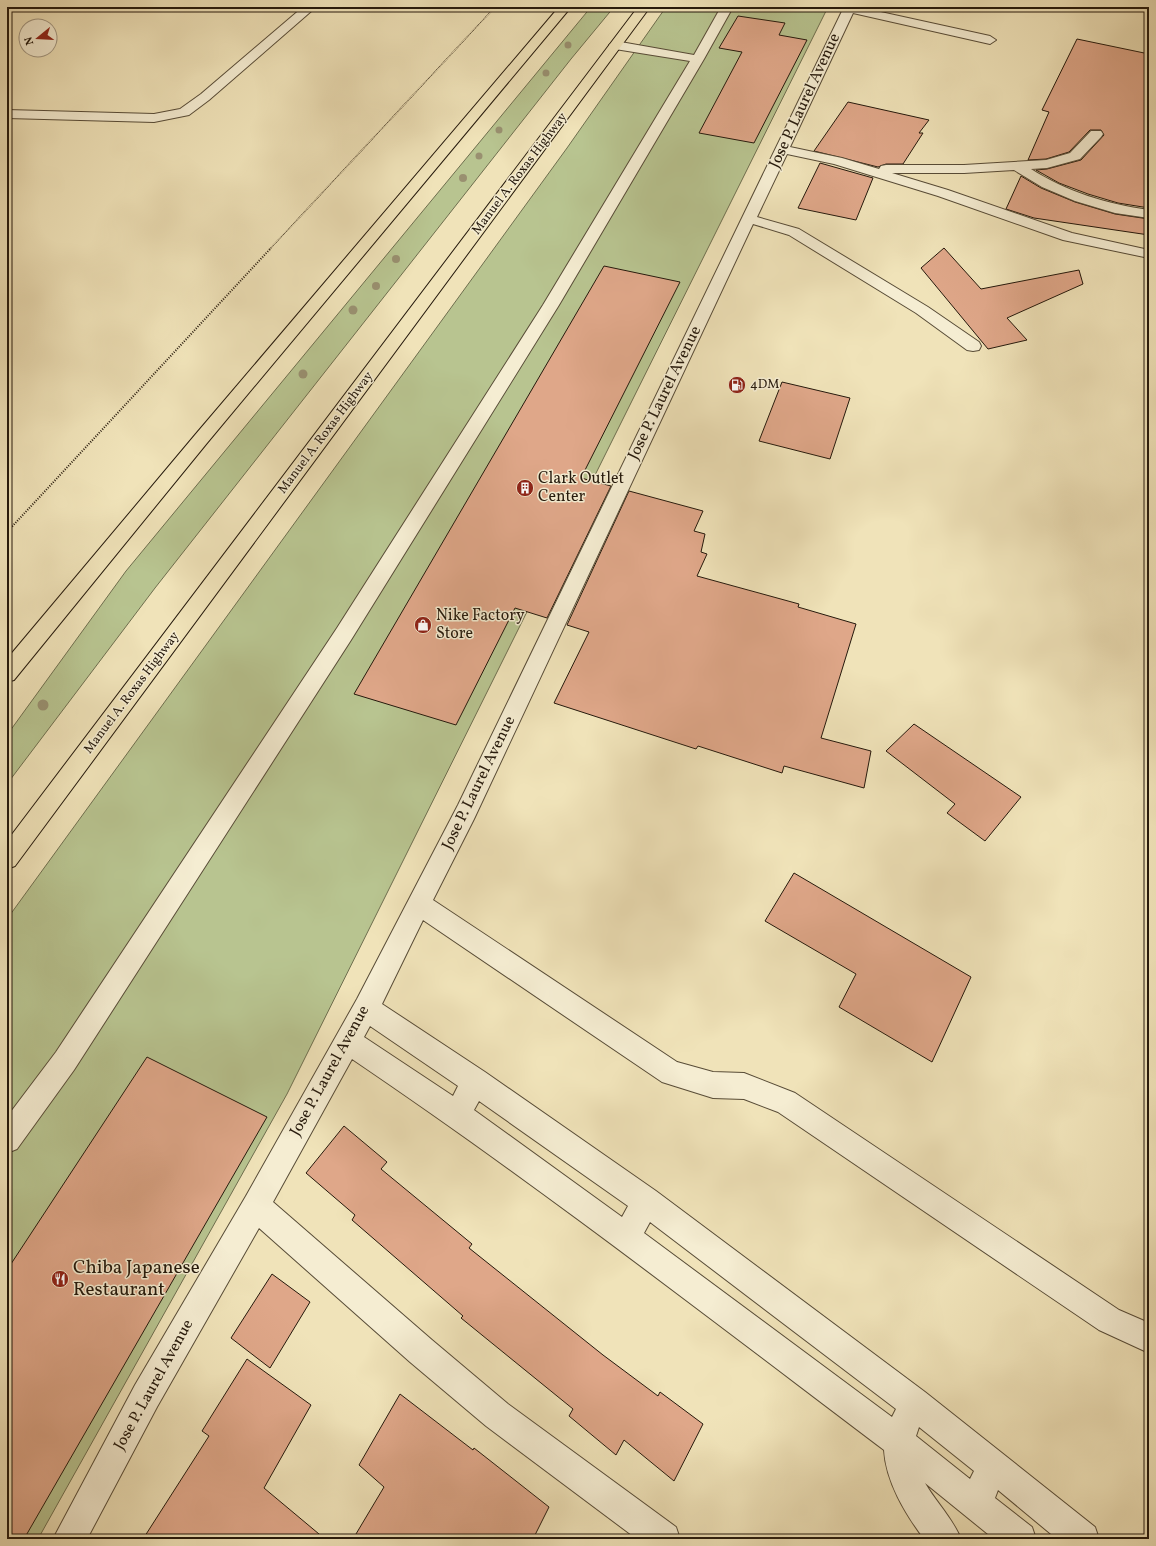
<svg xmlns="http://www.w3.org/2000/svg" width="1156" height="1546" font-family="Vollkorn,serif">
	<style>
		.green { fill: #b8c490; stroke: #6e6e4e }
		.building { fill: #dfa789; stroke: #25190c }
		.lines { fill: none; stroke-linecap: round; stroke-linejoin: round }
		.minor-casing { stroke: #584c37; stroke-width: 2 }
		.major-casing { stroke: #25190c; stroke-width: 2 }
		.path-far1 { stroke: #25190c; stroke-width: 1.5; stroke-dasharray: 0.5 1; stroke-linecap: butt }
		.path { stroke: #25190c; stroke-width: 2; stroke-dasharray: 1 1.5; stroke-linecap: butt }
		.minor { fill: #f5edd2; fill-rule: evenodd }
		.major { fill: #f0e3b9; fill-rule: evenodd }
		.tree { fill: #999070 }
		.labels { text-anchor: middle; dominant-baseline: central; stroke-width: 3; stroke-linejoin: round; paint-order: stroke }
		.far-street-label { font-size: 13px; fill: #25190c; stroke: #f5edd2 }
		.far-poi-label { font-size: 13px; fill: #25190c; stroke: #f5edd2; text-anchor: start }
		.street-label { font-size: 16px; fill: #25190c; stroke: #f5edd2 }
		.poi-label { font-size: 16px; fill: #25190c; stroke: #f5edd2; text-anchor: start }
		.near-poi-label { font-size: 19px; fill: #25190c; stroke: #f5edd2; text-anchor: start }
	</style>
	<rect width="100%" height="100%" fill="#f0e3b9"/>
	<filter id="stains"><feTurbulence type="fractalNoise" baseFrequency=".005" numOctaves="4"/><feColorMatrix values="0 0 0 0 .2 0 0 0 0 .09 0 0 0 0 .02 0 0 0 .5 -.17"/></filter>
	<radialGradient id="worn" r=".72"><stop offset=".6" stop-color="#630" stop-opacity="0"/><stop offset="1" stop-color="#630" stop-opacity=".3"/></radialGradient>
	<path class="green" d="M591 7H614L571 59 155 588 7 784V735L126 571Z
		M666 7H828L287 1094 38 1539H7V919L567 148Z"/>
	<path class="building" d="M738 16 785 23 779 35 807 40 754 143 699 133 742 52 719 48Z
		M1077 39 1149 54V208L1118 203 1088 194 1059 183 1036 170 1047 169 1081 160 1104 135 1101 130H1090L1069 152 1046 159 1028 160 1049 112 1042 110Z
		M848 102 929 120 919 133H923L903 164H886L878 167 814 151Z
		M820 163 873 178 856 220 798 208Z
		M1021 176 1041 188 1075 202 1115 214 1149 219V235L1034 218 1006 209Z
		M944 248 981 289 1079 270 1083 284 1007 318 1027 340 988 349 921 268Z
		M604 266 680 282 581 478 611 486 547 618 515 608 456 725 354 694Z
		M782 382 850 398 830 459 759 441Z
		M629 491 703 511 694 531 705 534 701 552 707 554 697 576 799 604 798 607 856 624 821 738 871 751 864 788 784 766 782 773 698 746 696 749 554 703 589 632 567 625Z
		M914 724 1021 797 985 841 947 813 955 804 886 751Z
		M794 873 971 977 932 1062 839 1007 856 974 765 921Z
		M147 1057 267 1117 24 1539H7V1270Z
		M344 1126 387 1162 381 1169 472 1244 469 1248 603 1355 658 1396 660 1392 703 1424 674 1481 624 1440 616 1455 569 1416 573 1409 461 1318 463 1316 352 1220 355 1215 306 1173Z
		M272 1274 310 1302 270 1368 231 1338Z
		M247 1359 311 1405 264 1488 325 1539H143L209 1436 202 1431Z
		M400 1394 473 1450 474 1448 549 1507 533 1539H353L384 1487 359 1465Z"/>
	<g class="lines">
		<defs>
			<path id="minor" d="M303 7H316L209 100 189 115 154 122 7 118V110L154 114 180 109 201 94Z
				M721 7H733L704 59 559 305 351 640 74 1070 17 1149 7 1153V1117L56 1052 337 628 543 305 690 61 615 49 609 45 615 41 694 55Z
				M844 7 867 9 990 36 996 40 990 44 853 13 790 147 842 158 879 169 881 166 886 165H964L1046 160 1070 153 1091 131H1101L1103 134 1101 137 1080 159 1047 168 1031 169C1067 192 1107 204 1149 210V218L1115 213 1075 201 1042 187 1014 170 964 173H892L948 190 1072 233 1149 250V258L1063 240 938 196 834 164 787 154 757 217 799 229 928 307 979 342 981 346 979 350 973 351 967 350 916 313 789 235 753 224 474 819 433 900 677 1062 713 1072 744 1073 795 1093 1119 1310 1149 1323V1353L1099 1330 778 1112 744 1099 713 1098 662 1082 423 920 382 1004 485 1072 656 1191 925 1392 1095 1527 1099 1539H1057L998 1490 995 1498 1032 1527 1036 1539H994L925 1483C936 1502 953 1519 961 1539H924C905 1513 886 1482 884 1450 708 1317 534 1182 352 1059L273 1202 432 1340 508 1404 676 1527 680 1539H637L486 1426 410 1362 259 1228 157 1407 87 1539H53L135 1385 246 1196 357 999 458 805ZM370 1026 458 1086 453 1096 364 1037ZM479 1101 628 1206 622 1217 474 1110ZM650 1222 896 1409 892 1417 644 1233ZM919 1427 974 1471 970 1479 916 1436Z"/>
			<path id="major" d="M559 7H571L207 443 14 680 7 682V659L195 435Z
				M638 7H650L15 866 7 869V841Z"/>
		</defs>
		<use href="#minor" class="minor-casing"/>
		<use href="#major" class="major-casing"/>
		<path class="path-far1" d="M270 249 495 7"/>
		<path class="path" d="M7 532 271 248"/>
		<use href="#minor" class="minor"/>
		<use href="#major" class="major"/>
	</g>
	<g class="tree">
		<circle cx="568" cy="45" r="3.5"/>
		<circle cx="546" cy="73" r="3.5"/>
		<circle cx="499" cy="130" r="3.5"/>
		<circle cx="479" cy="156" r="3.5"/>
		<circle cx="463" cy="178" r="4"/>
		<circle cx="396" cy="259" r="4"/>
		<circle cx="376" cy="286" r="4"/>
		<circle cx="353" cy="310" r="4.5"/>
		<circle cx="303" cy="374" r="4.5"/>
		<circle cx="43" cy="705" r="5.5"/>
	</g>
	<defs>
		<symbol id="fuel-disc" viewBox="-11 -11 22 22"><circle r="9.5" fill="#8f2418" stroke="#f5edd2"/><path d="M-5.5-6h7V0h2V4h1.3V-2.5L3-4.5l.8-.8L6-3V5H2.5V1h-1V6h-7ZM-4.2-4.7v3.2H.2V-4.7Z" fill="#fff"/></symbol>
		<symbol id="building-disc" viewBox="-11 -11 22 22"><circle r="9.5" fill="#8f2418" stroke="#f5edd2"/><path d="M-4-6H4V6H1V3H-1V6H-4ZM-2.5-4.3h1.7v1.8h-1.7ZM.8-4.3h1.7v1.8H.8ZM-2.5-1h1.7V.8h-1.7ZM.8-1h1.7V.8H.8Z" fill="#fff"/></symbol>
		<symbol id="shop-disc" viewBox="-11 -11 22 22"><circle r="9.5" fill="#8f2418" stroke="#f5edd2"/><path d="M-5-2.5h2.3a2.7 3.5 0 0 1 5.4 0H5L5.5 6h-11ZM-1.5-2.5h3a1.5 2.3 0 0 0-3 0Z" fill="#fff"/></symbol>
		<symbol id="restaurant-disc" viewBox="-11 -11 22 22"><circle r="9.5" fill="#8f2418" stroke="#f5edd2"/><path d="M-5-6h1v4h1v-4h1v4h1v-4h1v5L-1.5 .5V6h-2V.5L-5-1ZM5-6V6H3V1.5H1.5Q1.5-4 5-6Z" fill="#fff"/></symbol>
	</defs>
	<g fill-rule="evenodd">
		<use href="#fuel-disc" x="727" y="375" width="20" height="20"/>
		<use href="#building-disc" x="515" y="478" width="20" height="20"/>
		<use href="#shop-disc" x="413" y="615" width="20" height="20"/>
		<use href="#restaurant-disc" x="50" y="1269" width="20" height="20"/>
	</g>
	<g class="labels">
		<g class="far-street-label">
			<text transform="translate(520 174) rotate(-53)">Manuel A. Roxas Highway</text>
			<text transform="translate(326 433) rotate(-53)">Manuel A. Roxas Highway</text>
			<text transform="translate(132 693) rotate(-53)">Manuel A. Roxas Highway</text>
		</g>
		<g class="far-poi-label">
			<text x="750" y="385">4DM</text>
		</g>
		<g class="street-label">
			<text transform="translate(805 101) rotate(-65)">Jose P. Laurel Avenue</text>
			<text transform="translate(665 393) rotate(-64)">Jose P. Laurel Avenue</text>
			<text transform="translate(479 783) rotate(-64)">Jose P. Laurel Avenue</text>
			<text transform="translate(330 1071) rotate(-61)">Jose P. Laurel Avenue</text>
			<text transform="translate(154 1385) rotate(-61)">Jose P. Laurel Avenue</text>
		</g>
		<g class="poi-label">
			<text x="538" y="479">Clark Outlet<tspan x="538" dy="18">Center</tspan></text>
			<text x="436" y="616">Nike Factory<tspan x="436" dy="18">Store</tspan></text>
		</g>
		<g class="near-poi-label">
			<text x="73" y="1268">Chiba Japanese<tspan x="73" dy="22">Restaurant</tspan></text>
		</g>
	</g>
	<rect width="1156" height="1546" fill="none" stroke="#f0e3b9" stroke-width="24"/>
	<rect x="8" y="8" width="1140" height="1530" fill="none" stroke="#25190c" stroke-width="2"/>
	<rect x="12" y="12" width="1132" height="1522" fill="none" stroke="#25190c"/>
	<g transform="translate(38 38) rotate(252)"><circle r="19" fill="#f5edd2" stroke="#a29883"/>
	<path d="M0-3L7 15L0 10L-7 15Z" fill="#8f2418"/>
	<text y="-6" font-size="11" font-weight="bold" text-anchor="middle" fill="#25190c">N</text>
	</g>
	<rect width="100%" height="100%" filter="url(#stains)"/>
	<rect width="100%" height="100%" fill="url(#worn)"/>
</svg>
